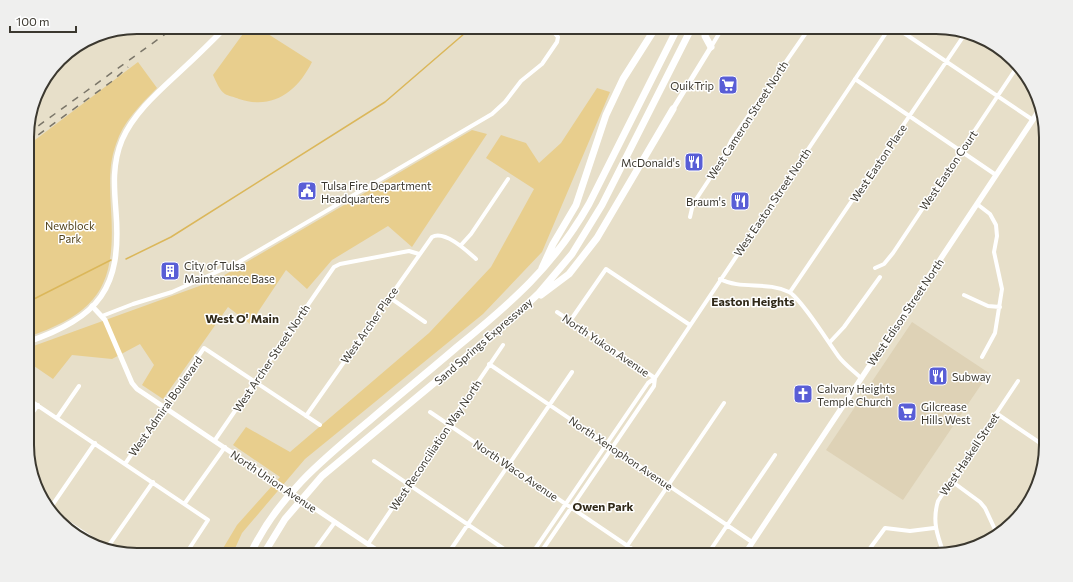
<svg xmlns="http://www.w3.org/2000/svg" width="1073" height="582" font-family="Commissioner,sans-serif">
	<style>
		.built { fill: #ded2b6 }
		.green { fill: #e8ce8d }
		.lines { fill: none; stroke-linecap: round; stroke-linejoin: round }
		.stream { stroke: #dbb75a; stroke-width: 1.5 }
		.minor { stroke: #fff; stroke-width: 4 }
		.tertiary { stroke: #fff; stroke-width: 5 }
		.secondary { stroke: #fff; stroke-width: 5.5 }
		.motorway { stroke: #fff; stroke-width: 7 }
		.rail { stroke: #7b7669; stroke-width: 1.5; stroke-dasharray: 7 7; stroke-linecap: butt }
		.labels { text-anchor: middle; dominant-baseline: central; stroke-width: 3; stroke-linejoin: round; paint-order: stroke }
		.poi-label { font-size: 11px; fill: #3b382f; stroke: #fff; text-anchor: start }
		.street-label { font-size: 11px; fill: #3b382f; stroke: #fff }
		.park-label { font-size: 11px; fill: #52431b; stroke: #fff }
		.neighbourhood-label { font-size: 12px; font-weight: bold; fill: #302918; stroke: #fff }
		.rim { fill: none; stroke: #3b382f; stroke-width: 2 }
	</style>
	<rect width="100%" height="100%" fill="#e7dfc9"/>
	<path class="built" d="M912 322 989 373 903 500 826 450Z"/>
	<path class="green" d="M248 27H257L312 62C297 92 273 110 239 99 235 97 228 96 225 94 219 90 216 81 213 75Z
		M138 62 157 88C140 105 123 122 116 144 108 166 110 188 111 210 116 286 99 312 28 337L27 146Z
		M597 88 610 92 542 252 483 314 305 459 242 533 232 555H219L237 525 280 477 233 445 246 427 290 452 429 333 491 267 534 189 486 158 501 135 526 143 539 163 561 143Z
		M472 130 487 134 412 247 388 226 332 260 307 289 286 270 250 324 228 307 163 399 142 385 154 365 140 344 112 359 72 355 53 379 34 366 28 367V348L216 280Z"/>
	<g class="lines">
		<path class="stream" d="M126 259 171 237 385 102 472 27
			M28 302 111 260"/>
		<path class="minor" d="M895 27 1033 120
			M711 47 723 27
			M855 79 996 175
			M1037 113 1043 117
			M977 204 990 214 996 225 997 236 994 252 1002 289 995 333 982 357
			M690 217 693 204 722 160 731 141 810 27
			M461 245 471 234 508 179
			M875 268 884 264 893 253 1017 67
			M720 279C741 290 767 281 789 292 800 297 830 345 839 357 845 365 854 371 861 378
			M790 292 965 34
			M964 295 988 306 1000 307
			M389 297 425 322
			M557 312 655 378
			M102 316 133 304 172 292 239 262 492 114 505 102 521 81 542 64 557 42 558 37 549 27
			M570 321 606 269 690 325
			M830 342 844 327 880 277
			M489 364 752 542
			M28 399 208 520 185 555
			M430 412 641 555
			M996 413 1046 447
			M306 416 432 237C445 230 467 251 476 259
			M57 418 79 386
			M28 419 38 405
			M215 440 334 267 340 264 409 251 419 254
			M95 443 49 510 106 548
			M374 461 513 555
			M125 464 204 348 320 425
			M950 480 980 502 985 508 998 536
			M185 503 225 447
			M368 544 503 345
			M107 548 153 482
			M944 554C937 535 932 521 938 501L1018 381
			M311 555 335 522
			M447 555 572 372
			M531 555 648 383 655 378 890 27
			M539 555 654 386 655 378
			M621 555 724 403
			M707 555 775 455
			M865 555 885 528 910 531 934 528"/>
		<path class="tertiary" d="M673 109 711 47
			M92 306 105 320 132 383 137 389 384 555"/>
		<path class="secondary" d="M28 342C99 317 122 289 116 212 114 187 112 164 122 140 135 110 164 87 187 65 200 53 213 40 226 27
			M744 555 1040 109"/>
		<path class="motorway" d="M706 27 705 36 711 47
			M542 268 553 244 576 205 606 115 623 79 656 27
			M541 295 569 274 597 238 673 109
			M250 555C276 498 322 460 369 421 398 396 428 372 457 347 511 303 554 266 589 204L678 27
			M263 555 285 519 322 476 516 315 539 293 572 254 602 205 692 27"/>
		<path class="rail" d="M27 134 175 27
			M27 143 111 82 128 67"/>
	</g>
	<defs>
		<symbol id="supermarket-square" viewBox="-11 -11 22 22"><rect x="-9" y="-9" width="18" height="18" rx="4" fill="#595ed6" stroke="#fff"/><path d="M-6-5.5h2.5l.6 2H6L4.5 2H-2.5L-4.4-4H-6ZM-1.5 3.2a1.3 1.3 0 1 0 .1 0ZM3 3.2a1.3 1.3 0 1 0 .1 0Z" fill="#fff"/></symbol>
		<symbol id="restaurant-square" viewBox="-11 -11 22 22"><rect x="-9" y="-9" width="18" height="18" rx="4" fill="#595ed6" stroke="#fff"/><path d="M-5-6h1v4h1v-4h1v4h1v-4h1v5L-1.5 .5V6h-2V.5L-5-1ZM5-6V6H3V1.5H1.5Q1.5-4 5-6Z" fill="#fff"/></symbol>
		<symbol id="civic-square" viewBox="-11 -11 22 22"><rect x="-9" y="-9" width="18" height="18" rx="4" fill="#595ed6" stroke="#fff"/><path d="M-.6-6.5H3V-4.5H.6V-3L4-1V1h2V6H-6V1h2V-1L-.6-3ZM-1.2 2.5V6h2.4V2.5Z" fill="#fff"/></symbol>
		<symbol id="building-square" viewBox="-11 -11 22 22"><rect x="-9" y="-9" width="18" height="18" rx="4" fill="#595ed6" stroke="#fff"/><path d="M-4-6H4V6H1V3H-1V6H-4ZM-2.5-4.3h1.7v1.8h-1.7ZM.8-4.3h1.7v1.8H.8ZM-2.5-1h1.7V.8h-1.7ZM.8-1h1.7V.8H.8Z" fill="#fff"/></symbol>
		<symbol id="church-square" viewBox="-11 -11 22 22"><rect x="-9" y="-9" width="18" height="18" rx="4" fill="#595ed6" stroke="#fff"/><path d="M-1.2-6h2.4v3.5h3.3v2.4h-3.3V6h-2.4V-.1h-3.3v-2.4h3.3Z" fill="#fff"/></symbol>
	</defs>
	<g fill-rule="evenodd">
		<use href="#supermarket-square" x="717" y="74" width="22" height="22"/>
		<use href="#restaurant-square" x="683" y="151" width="22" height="22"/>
		<use href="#civic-square" x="296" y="180" width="22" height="22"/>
		<use href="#restaurant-square" x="729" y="190" width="22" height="22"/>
		<use href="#building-square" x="159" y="260" width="22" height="22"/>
		<use href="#restaurant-square" x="927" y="365" width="22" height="22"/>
		<use href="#church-square" x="792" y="383" width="22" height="22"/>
		<use href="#supermarket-square" x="896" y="401" width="22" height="22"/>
	</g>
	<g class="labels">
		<g class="poi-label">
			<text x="714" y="85" text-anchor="end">QuikTrip</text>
			<text x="680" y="162" text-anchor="end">McDonald's</text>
			<text x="321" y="185">Tulsa Fire Department<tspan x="321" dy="13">Headquarters</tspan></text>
			<text x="726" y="201" text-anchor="end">Braum's</text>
			<text x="184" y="265">City of Tulsa<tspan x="184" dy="13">Maintenance Base</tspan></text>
			<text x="952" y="376">Subway</text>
			<text x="817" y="388">Calvary Heights<tspan x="817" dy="13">Temple Church</tspan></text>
			<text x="921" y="406">Gilcrease<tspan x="921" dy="13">Hills West</tspan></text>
		</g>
		<g class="street-label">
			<text transform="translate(747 120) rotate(-57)">West Cameron Street North</text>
			<text transform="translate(878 163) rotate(-56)">West Easton Place</text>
			<text transform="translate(948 170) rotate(-56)">West Easton Court</text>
			<text transform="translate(772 202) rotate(-56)">West Easton Street North</text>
			<text transform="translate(905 312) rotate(-56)">West Edison Street North</text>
			<text transform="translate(369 325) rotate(-55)">West Archer Place</text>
			<text transform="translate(483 341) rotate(-41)">Sand Springs Expressway</text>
			<text transform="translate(606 345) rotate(34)">North Yukon Avenue</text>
			<text transform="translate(271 358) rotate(-56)">West Archer Street North</text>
			<text transform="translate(165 406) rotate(-55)">West Admiral Boulevard</text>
			<text transform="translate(435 445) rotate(-56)">West Reconciliation Way North</text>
			<text transform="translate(621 453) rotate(34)">North Xenophon Avenue</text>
			<text transform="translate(969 454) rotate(-56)">West Haskell Street</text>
			<text transform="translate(516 470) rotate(34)">North Waco Avenue</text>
			<text transform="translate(274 481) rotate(34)">North Union Avenue</text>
		</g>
		<g class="park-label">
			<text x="70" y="225">Newblock<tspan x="70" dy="13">Park</tspan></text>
		</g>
		<g class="neighbourhood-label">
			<text x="753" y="301">Easton Heights</text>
			<text x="242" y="318">West O' Main</text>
			<text x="603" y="506">Owen Park</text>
		</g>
	</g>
	<path d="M0 0H1073V582H0ZM137 34H936A103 103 0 0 1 1039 137V445A103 103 0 0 1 936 548H137A103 103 0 0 1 34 445V137A103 103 0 0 1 137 34Z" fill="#efefee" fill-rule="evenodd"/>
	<path class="rim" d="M137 34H936A103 103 0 0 1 1039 137V445A103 103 0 0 1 936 548H137A103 103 0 0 1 34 445V137A103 103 0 0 1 137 34Z"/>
	<path d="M10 26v6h66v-6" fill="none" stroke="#3b382f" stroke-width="2"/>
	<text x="16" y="26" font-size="12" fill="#3b382f" stroke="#ffffff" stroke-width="3" paint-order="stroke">100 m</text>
</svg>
